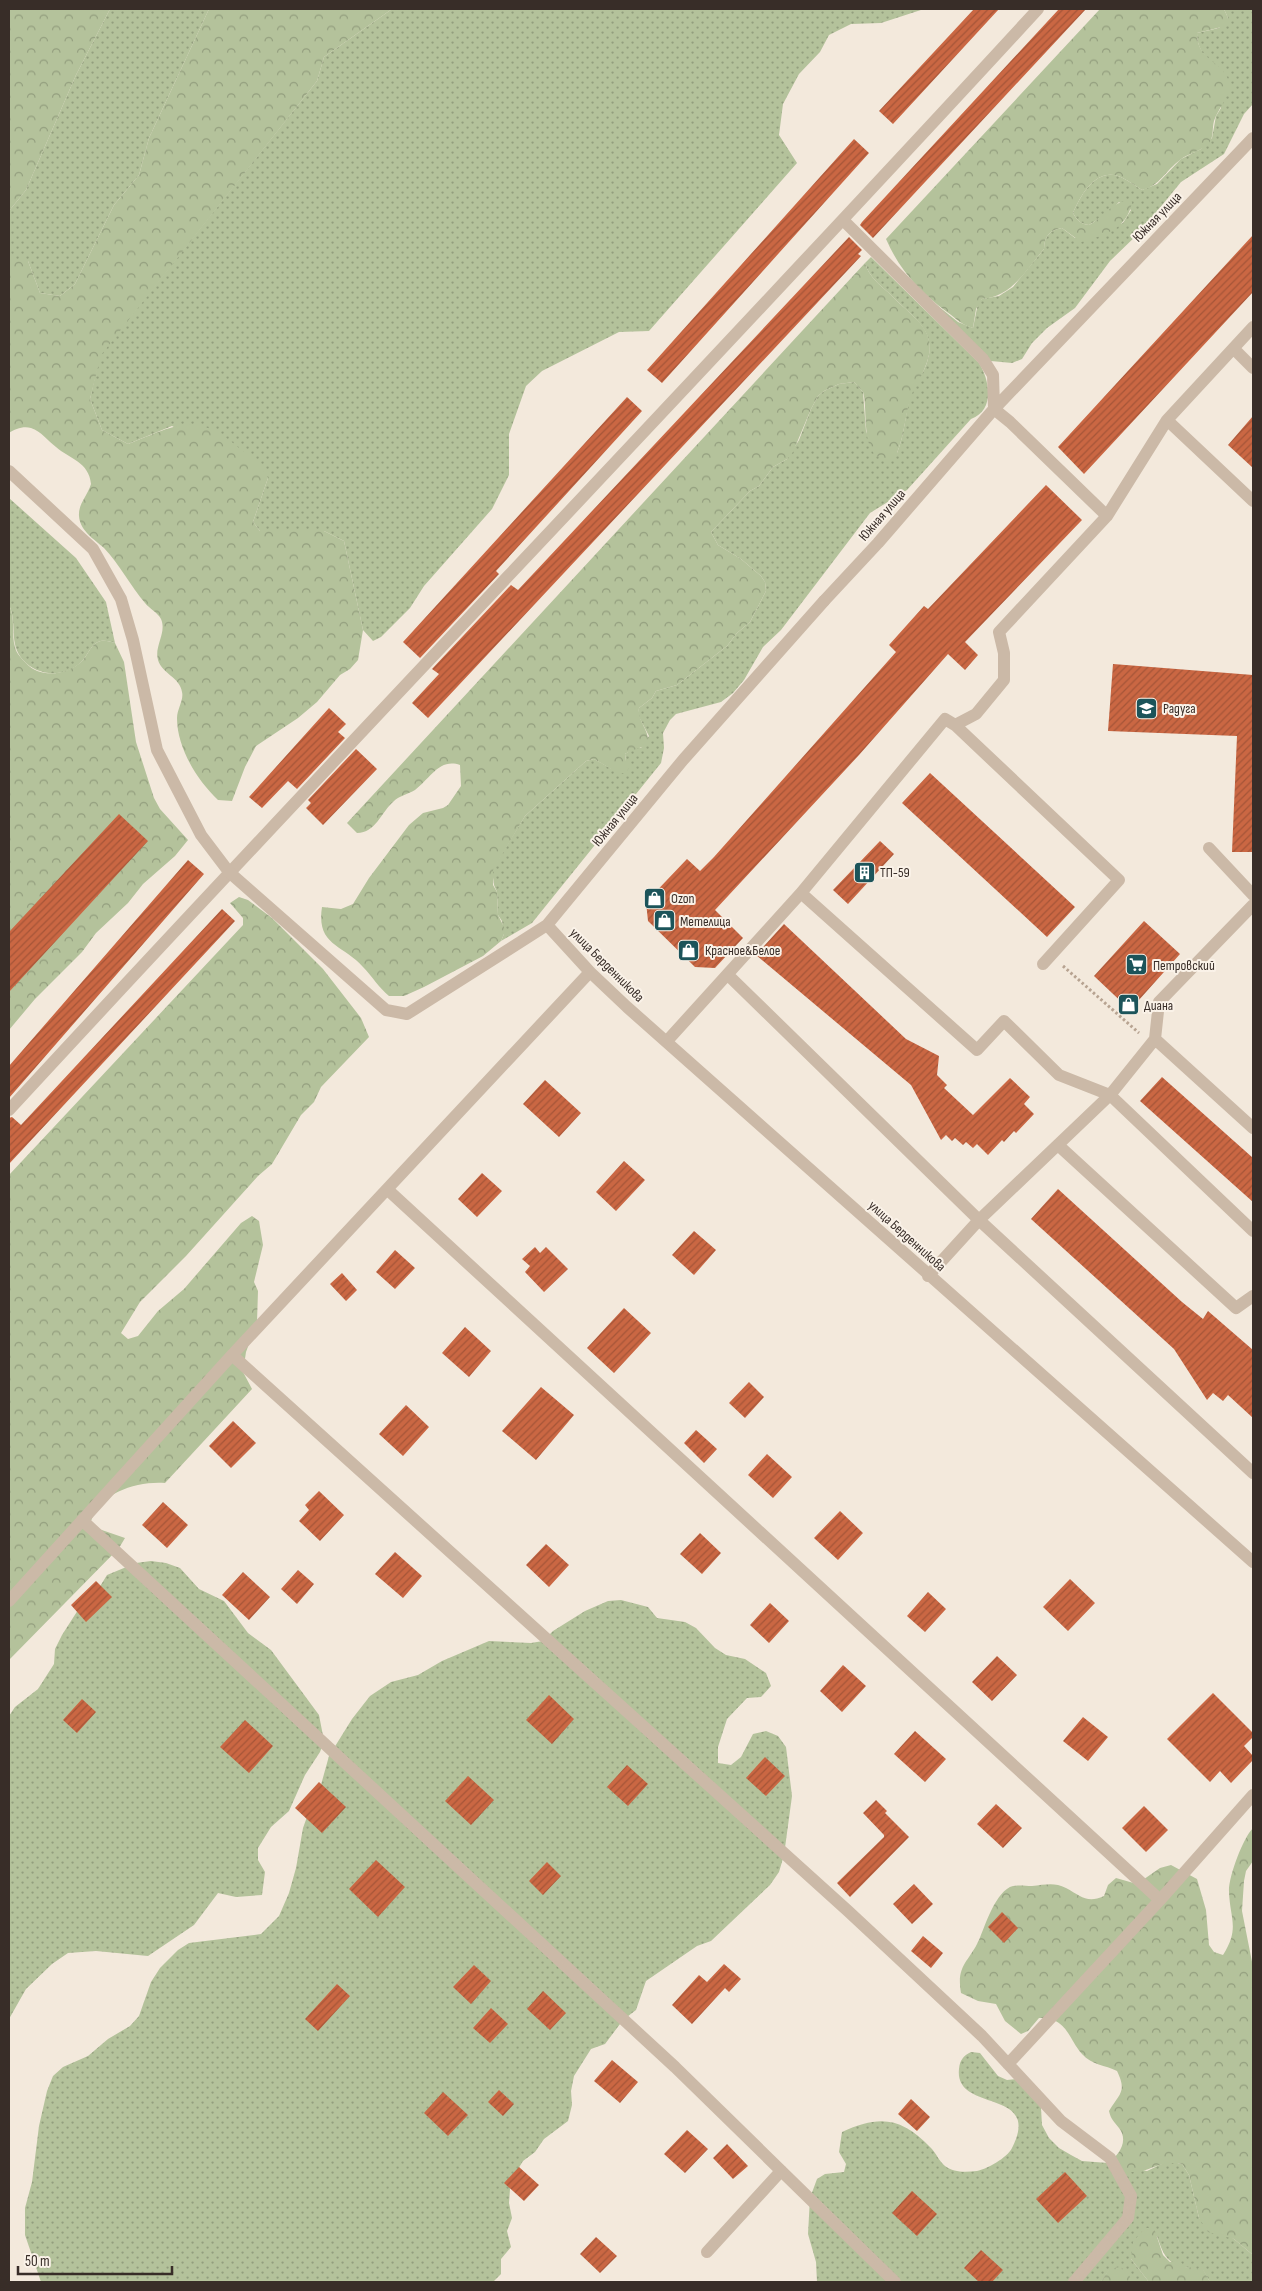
<svg xmlns="http://www.w3.org/2000/svg" width="1262" height="2291" font-family="'Sofia Sans Condensed',sans-serif">
	<style>
		.grass { fill: url(#grass-dots) }
		.forest { fill: url(#forest-crowns) }
		.building { fill: url(#building-hatch) }
		.lines { fill: none; stroke-linecap: round; stroke-linejoin: round }
		.path { stroke: #b7a391; stroke-width: 3; stroke-dasharray: 2.5 2.5; stroke-linecap: butt }
		.lane { stroke: #cbb9a7; stroke-width: 12 }
		.street { stroke: #cbb9a7; stroke-width: 12 }
		.labels { text-anchor: middle; dominant-baseline: central; stroke-width: 4; stroke-linejoin: round; paint-order: stroke }
		.street-label { font-size: 14px; fill: #382d28; stroke: #faf2e8 }
		.poi-label { font-size: 14px; fill: #382d28; stroke: #faf2e8; text-anchor: start }
	</style>
	<defs>
		<pattern id="grass-dots" width="8" height="8" patternUnits="userSpaceOnUse" patternTransform="scale(1.25)"><rect width="8" height="8" fill="#b4c29b"/><path d="M2 2h.1M6 6h.1" fill="none" stroke="#939e7e" stroke-width="1.8" stroke-linecap="round"/></pattern>
		<pattern id="forest-crowns" width="20" height="18" patternUnits="userSpaceOnUse" patternTransform="scale(1.25)"><rect width="20" height="18" fill="#b4c29b"/><path d="M2 6a3 3 0 1 1 6 0M12 15a3 3 0 1 1 6 0" fill="none" stroke="#939e7e"/></pattern>
		<pattern id="building-hatch" width="6" height="6" patternUnits="userSpaceOnUse" patternTransform="scale(1.25)"><rect width="6" height="6" fill="#ca6743"/><path d="M-1 1l2-2M0 6l6-6M5 7l2-2" fill="none" stroke="#a55538"/></pattern>
	</defs>
	<rect width="100%" height="100%" fill="#f3e9dc"/>
	<path class="grass" d="M110 9H209L149 138 139 175 114 205 75 284 60 296 40 293 28 261H9V211L26 190 76 75Z
		M392 9H924L881 23 851 24 829 35 820 52 799 74 783 104 779 135 797 163 649 331 619 332 542 371 526 386 509 434V475L492 509 424 586 410 608 381 637 373 641 363 630 344 541 324 531H260L253 522 268 478 172 426 128 444 102 430 90 399 100 355 317 81 324 57Z
		M1224 9H1253V104L1244 114 1224 154 1181 182 1140 232 1110 261 1075 308 1047 328 1032 343 1022 359 1012 363 991 361 928 298 958 322 973 328 978 303 982 299 999 296 1013 287 1044 249C1044 236 1050 230 1062 228L1075 238 1123 223 1131 210 1119 202 1108 213 1089 225C1080 224 1077 220 1073 213 1081 195 1095 169 1118 176 1127 179 1135 186 1142 190L1157 184 1181 159 1201 149 1212 138 1216 116 1221 108 1220 69C1207 59 1197 51 1197 33L1219 28 1228 18Z
		M871 257 979 363C990 381 995 410 971 419L907 490 870 513 781 630 763 647 744 680 733 693 721 702 676 714 670 720 663 733 664 748 661 763 532 923 501 941 504 934 502 921 498 915 497 892 494 885 492 870 525 816 586 761 594 759 612 769 626 761 625 754 634 748H641L649 736 638 715 639 708 652 698 656 691 677 685 727 646 737 633 750 622 766 591 765 582 761 576 741 559 718 545 711 532 750 491 759 486 773 467 787 459 799 440 811 409 818 396 824 391 839 384 854 382 863 392 866 431 873 450 897 453C905 434 905 413 911 394 914 385 920 378 924 370 940 335 919 322 896 300 885 288 870 280 865 263Z
		M9 498 76 558 106 602 115 643C109 641 102 639 96 643 90 647 87 656 82 661 66 678 38 677 23 660 8 643 18 624 9 605Z
		M151 1561 166 1563 180 1568 199 1589 224 1601 248 1633 271 1650 319 1715 324 1741 320 1752 305 1775 289 1811 271 1827 258 1848V1860L265 1872 262 1895 236 1897 218 1893 194 1925 148 1956 96 1951 68 1953 52 1964 26 1989 9 2019V1716L15 1707 38 1689 54 1664 55 1649 62 1635 78 1610 99 1588 107 1575 136 1563Z
		M621 1600 648 1607 657 1618 685 1622 696 1628 715 1648 726 1655 745 1659 766 1673 771 1686 761 1697 747 1698 727 1719 718 1747V1763L731 1765 741 1757 753 1734 766 1731 778 1736 786 1747 792 1796 784 1855 779 1872 770 1885 711 1941 697 1946 646 1981 636 2010 623 2020 605 2044 591 2049 574 2076 571 2091 572 2105 568 2121 544 2139 535 2152 523 2161 515 2174 510 2189 509 2203 512 2218 507 2231 511 2247 501 2259V2274L493 2282H41L25 2235V2208L32 2182 39 2126 47 2091 53 2076 63 2067 88 2056 108 2039 130 2026 139 2016 151 1982 160 1968 178 1950 189 1943 261 1934 279 1916 289 1893 296 1868 303 1828 312 1803 319 1792 329 1756 352 1719 370 1696 391 1682 418 1675 442 1661 489 1641 531 1643 543 1641 553 1631 585 1611 608 1601Z
		M971 2052 980 2053 998 2076 1007 2080 1017 2079 1040 2092 1042 2125 1049 2138 1059 2148 1071 2155 1082 2161 1108 2163 1147 2171 1168 2161 1182 2164 1189 2175 1199 2218 1234 2239 1253 2255V2282H1210L1203 2270C1173 2266 1166 2265 1157 2236L1131 2259 1149 2282H1132L1109 2270 1101 2282H817L816 2262 808 2234 810 2198 817 2179 825 2174 844 2172 846 2164 839 2152 842 2132C880 2115 901 2117 931 2148 936 2153 939 2161 945 2166 954 2173 966 2172 977 2171 987 2169 1007 2158 1012 2148 1043 2087 954 2114 959 2069 960 2060 963 2056 971 2052Z"/>
	<path class="forest" d="M9 9H110L76 75 26 190 9 211Z
		M209 9H392L324 57 317 81 101 355 90 399 102 430 128 444C175 426 195 410 239 448 250 457 261 465 268 478L253 522 260 531H324L344 541 363 630 358 660 350 669 340 675 317 702 298 718 256 746 245 767 232 801 218 800C197 780 177 748 177 718 177 709 184 700 182 692 180 677 162 674 158 660 154 646 167 633 161 619 158 613 149 608 145 603 130 585 120 565 104 548 94 539 80 531 79 516 78 504 88 495 91 484 89 462 70 459 56 447 48 441 41 431 31 428 23 426 15 429 9 433V261H28L40 293 60 296 75 284 114 205 139 175 149 138Z
		M1100 9H1224L1228 18 1226 26 1197 33C1197 60 1219 59 1228 79 1234 92 1218 108 1214 121 1212 128 1214 137 1209 143 1203 151 1188 153 1180 160 1166 170 1160 186 1142 190 1135 186 1127 179 1118 176 1095 169 1081 195 1073 213 1077 220 1080 224 1089 225 1103 218 1117 196 1132 202 1127 230 1104 235 1081 242L1062 228C1050 230 1044 236 1044 249 1026 270 1012 297 982 299L976 309 973 328C960 324 958 320 947 312 920 292 900 271 886 239Z
		M865 263C870 280 885 288 896 300 920 323 940 334 924 370 921 378 915 385 912 394 905 413 905 434 897 453L892 460C858 462 869 412 863 392L854 382 839 384 824 391 818 396 811 409 793 452 787 459 773 467 759 486 750 491 711 532 718 545 741 559 761 576 765 582 766 591 750 622 737 633 727 646 677 685 656 691 652 698 639 708C637 721 650 730 648 744 640 749 633 749 625 754L626 761 630 767 625 773H618L594 759 586 761 525 816 493 870V885L497 892 498 915 504 927V934L501 941 483 956 424 987 404 996H389C379 988 372 976 363 967 343 944 316 946 322 907L341 909 353 904 369 878 409 825 423 813 443 808 448 805 461 786 460 765C439 758 430 779 415 790 408 794 399 796 394 801 381 812 376 833 357 833L347 823Z
		M9 605C16 619 11 634 15 647 16 653 22 659 26 663 40 679 68 675 82 661 87 656 90 647 96 643 102 639 109 641 115 643L124 662 136 742 154 798 160 809 188 840 175 856 143 884 128 903 96 933 82 952 35 999 9 1030Z
		M239 897 248 900 272 918 323 969 361 1018 369 1037 321 1087 314 1102 301 1115 272 1164 258 1176 186 1256 140 1302 121 1333 128 1339 138 1336 158 1311 184 1289 241 1223 252 1216 259 1221 263 1245 254 1282 258 1291 257 1322 246 1352 243 1372 252 1389 165 1483C137 1481 101 1492 91 1521L96 1528 125 1538 119 1548 9 1660V1175L243 925V918L230 903Z
		M1253 1828V1861L1246 1871 1244 1881 1242 1911 1253 1967V2255L1234 2239 1208 2232 1199 2218 1189 2175 1182 2164C1151 2157 1144 2186 1108 2163 1119 2155 1129 2141 1119 2128 1114 2121 1111 2120 1109 2111 1120 2093 1127 2092 1117 2071 1105 2065 1092 2065 1082 2054 1067 2037 1068 2018 1039 2018L1028 2031 1021 2034 1005 2021 996 2004 978 2001 961 1993C956 1965 969 1962 979 1940 985 1926 996 1890 1013 1886 1019 1885 1026 1886 1032 1886 1045 1885 1054 1882 1066 1888 1081 1896 1087 1904 1104 1896L1108 1885 1116 1878 1137 1884 1160 1868 1171 1865 1197 1879 1206 1910 1209 1945 1214 1952 1223 1955C1240 1928 1230 1919 1229 1892 1228 1878 1243 1838 1253 1828Z
		M1145 2228H1154L1163 2255 1170 2262 1179 2260 1185 2267 1203 2269 1210 2282H1149L1131 2259 1133 2242Z
		M1120 2267 1128 2272 1132 2282H1101L1109 2269Z"/>
	<path class="building" d="M974 9H999L893 124 879 111Z
		M1059 9H1086L873 238 860 225 862 222Z
		M854 139 869 153 662 383 647 370Z
		M1253 235V292L1084 474 1058 447Z
		M849 237 862 250 858 254 861 256 428 718 412 703 439 674 432 669 511 585 518 590Z
		M627 397 642 411 496 571 499 574 420 658 403 642Z
		M1253 416V468L1228 445Z
		M1046 485 1082 520 965 642 978 655 965 670 948 654 859 755 715 910 743 938 715 968 695 967 648 921 646 902 687 859 700 871 714 857 896 652 889 645 924 606 928 609Z
		M1113 664 1253 675V852H1232L1237 736 1108 731Z
		M329 708 346 724 338 732 345 738 297 789 288 781 262 808 249 797Z
		M356 749 377 769 323 825 306 808 311 803 308 800Z
		M930 773 1075 907 1047 937 902 803Z
		M119 814 148 841 9 992V932Z
		M880 841 894 854 848 904 833 890Z
		M188 860 204 874 9 1098V1066Z
		M222 909 235 921 9 1164V1118L12 1117 21 1125Z
		M1144 921 1180 954 1130 1010 1094 976Z
		M784 924 906 1039 939 1056 937 1075 947 1085 944 1088 973 1115 1010 1078 1030 1097 1024 1104 1034 1114 1016 1133 1014 1131 1004 1142 1002 1140 988 1155 977 1144 973 1148 966 1142 963 1145 955 1138 952 1141 946 1135 941 1140 911 1085 756 955Z
		M1162 1077 1253 1158V1202L1140 1101Z
		M545 1080 581 1113 559 1137 523 1104Z
		M624 1161 645 1180 616 1211 596 1192Z
		M482 1173 502 1191 477 1217 458 1199Z
		M1058 1189 1182 1302 1203 1319 1208 1311 1253 1350V1418L1228 1395 1223 1401 1213 1393 1207 1400 1174 1349 1031 1219Z
		M694 1231 716 1250 694 1275 672 1255Z
		M535 1247 540 1253 546 1247 568 1269 544 1292 525 1272 530 1266 522 1259Z
		M395 1250 415 1268 395 1289 376 1272Z
		M342 1273 357 1290 346 1301 330 1284Z
		M624 1308 651 1333 614 1373 587 1348Z
		M465 1327 491 1351 469 1377 442 1353Z
		M749 1382 764 1397 745 1418 729 1403Z
		M541 1387 574 1415 536 1460 502 1431Z
		M406 1405 429 1427 403 1456 379 1434Z
		M233 1421 256 1443 231 1468 209 1446Z
		M696 1430 717 1449 704 1463 684 1443Z
		M767 1454 792 1477 773 1498 748 1475Z
		M319 1491 344 1515 320 1541 299 1521 309 1510 305 1505Z
		M163 1502 188 1525 167 1548 142 1525Z
		M840 1511 863 1533 838 1560 814 1538Z
		M700 1533 721 1553 702 1574 680 1554Z
		M546 1544 569 1565 549 1587 526 1565Z
		M395 1552 422 1576 403 1598 375 1574Z
		M298 1570 314 1584 297 1604 281 1589Z
		M243 1572 270 1597 249 1620 222 1595Z
		M1070 1579 1095 1603 1068 1631 1043 1607Z
		M96 1581 112 1597 86 1622 71 1605Z
		M928 1592 946 1609 925 1632 907 1616Z
		M770 1603 789 1621 769 1643 750 1625Z
		M997 1656 1017 1675 992 1701 972 1682Z
		M843 1665 866 1686 842 1712 820 1691Z
		M1213 1693 1253 1733V1737L1244 1746 1253 1756V1760L1231 1783 1220 1771 1210 1782 1167 1739Z
		M549 1695 574 1719 552 1744 526 1720Z
		M82 1699 96 1712 77 1733 63 1720Z
		M1083 1717 1108 1737 1088 1761 1063 1741Z
		M245 1720 273 1746 249 1773 220 1747Z
		M915 1731 946 1759 925 1782 894 1754Z
		M765 1757 785 1776 766 1796 746 1778Z
		M627 1765 648 1784 628 1806 607 1787Z
		M468 1776 494 1800 471 1825 445 1801Z
		M319 1782 346 1807 322 1833 295 1808Z
		M876 1800 887 1811 885 1813 909 1837 850 1897 837 1883 884 1837V1835L863 1813Z
		M996 1804 1022 1828 1003 1848 977 1824Z
		M1144 1806 1168 1830 1146 1852 1122 1828Z
		M376 1860 405 1887 378 1917 349 1889Z
		M547 1862 561 1876 543 1895 529 1881Z
		M914 1884 933 1904 912 1924 893 1904Z
		M1002 1912 1018 1928 1004 1943 988 1927Z
		M923 1936 943 1953 931 1968 911 1951Z
		M724 1964 741 1979 729 1992 725 1988 692 2024 672 2005 699 1975 707 1982Z
		M474 1965 491 1981 471 2004 453 1987Z
		M337 1984 350 1996 318 2031 305 2019Z
		M543 1991 566 2013 550 2030 527 2009Z
		M491 2008 508 2024 490 2043 473 2028Z
		M612 2060 638 2082 620 2103 594 2081Z
		M499 2090 514 2104 503 2116 488 2102Z
		M443 2092 468 2115 448 2136 424 2113Z
		M911 2099 930 2117 917 2131 898 2114Z
		M687 2130 708 2149 685 2173 664 2154Z
		M727 2144 748 2166 733 2179 713 2158Z
		M519 2167 539 2185 524 2201 504 2183Z
		M1065 2172 1087 2196 1058 2223 1036 2199Z
		M912 2191 937 2214 917 2236 892 2213Z
		M596 2237 617 2256 600 2273 580 2254Z
		M981 2250 1003 2270 992 2282H979L964 2268Z"/>
	<g class="lines">
		<path class="path" d="M1063 966 1139 1033"/>
		<path class="lane" d="M844 221 983 359 993 375 994 409 1010 422 1107 516
			M1234 349 1253 368
			M1167 420 1253 501
			M824 601 878 543 994 409 1253 138
			M955 725 976 714 1004 680V653L999 632 1107 516 1167 420 1253 327
			M1209 848 1253 895
			M801 893 977 1050 1004 1021 1059 1075 1110 1095 1253 1231
			M728 975 979 1220 1253 1473
			M1155 1039 1159 1002 1253 905
			M667 1041 801 893 945 719 955 725 1119 880 1043 964
			M9 1110C349 741 698 379 1038 9
			M1058 1145 1236 1308 1253 1296
			M928 1276 979 1220 1110 1095 1155 1039 1253 1128
			M707 2252 781 2171"/>
		<path class="street" d="M9 471 93 549 121 599 133 640 157 750 201 835 229 872 386 1010 407 1014 547 925 683 760 824 601
			M547 925 590 972 627 1007 1253 1562
			M388 1190 1160 1900
			M232 1355 848 1911 982 2036 1061 2121 1110 2158 1131 2196 1128 2218 1074 2282
			M82 1520 675 2067 895 2282
			M9 1601 232 1355 590 972
			M1008 2064 1160 1900 1253 1795"/>
	</g>
	<defs>
		<symbol id="school-square" viewBox="-11 -11 22 22"><rect x="-9" y="-9" width="18" height="18" rx="4" fill="#1c545a" stroke="#faf2e8"/><path d="M0-5L7-2L0 1L-7-2ZM-4 1L0 2.5L4 1V4Q0 6-4 4Z" fill="#fff"/></symbol>
		<symbol id="building-square" viewBox="-11 -11 22 22"><rect x="-9" y="-9" width="18" height="18" rx="4" fill="#1c545a" stroke="#faf2e8"/><path d="M-4-6H4V6H1V3H-1V6H-4ZM-2.5-4.3h1.7v1.8h-1.7ZM.8-4.3h1.7v1.8H.8ZM-2.5-1h1.7V.8h-1.7ZM.8-1h1.7V.8H.8Z" fill="#fff"/></symbol>
		<symbol id="shop-square" viewBox="-11 -11 22 22"><rect x="-9" y="-9" width="18" height="18" rx="4" fill="#1c545a" stroke="#faf2e8"/><path d="M-5-2.5h2.3a2.7 3.5 0 0 1 5.4 0H5L5.5 6h-11ZM-1.5-2.5h3a1.5 2.3 0 0 0-3 0Z" fill="#fff"/></symbol>
		<symbol id="supermarket-square" viewBox="-11 -11 22 22"><rect x="-9" y="-9" width="18" height="18" rx="4" fill="#1c545a" stroke="#faf2e8"/><path d="M-6-5.5h2.5l.6 2H6L4.5 2H-2.5L-4.4-4H-6ZM-1.5 3.2a1.3 1.3 0 1 0 .1 0ZM3 3.2a1.3 1.3 0 1 0 .1 0Z" fill="#fff"/></symbol>
	</defs>
	<g fill-rule="evenodd">
		<use href="#school-square" x="1134" y="696" width="25" height="25"/>
		<use href="#building-square" x="852" y="860" width="25" height="25"/>
		<use href="#shop-square" x="642" y="886" width="25" height="25"/>
		<use href="#shop-square" x="652" y="908" width="25" height="25"/>
		<use href="#shop-square" x="676" y="938" width="25" height="25"/>
		<use href="#supermarket-square" x="1124" y="952" width="25" height="25"/>
		<use href="#shop-square" x="1116" y="992" width="25" height="25"/>
	</g>
	<g class="labels">
		<g class="street-label">
			<text transform="translate(1157 217) rotate(-46)">Южная улица</text>
			<text transform="translate(882 515) rotate(-49)">Южная улица</text>
			<text transform="translate(615 820) rotate(-51)">Южная улица</text>
			<text transform="translate(607 965) rotate(45)">улица Берденникова</text>
			<text transform="translate(907 1236) rotate(42)">улица Берденникова</text>
		</g>
		<g class="poi-label">
			<text x="1163" y="708">Радуга</text>
			<text x="880" y="872">ТП-59</text>
			<text x="671" y="898">Ozon</text>
			<text x="680" y="921">Метелица</text>
			<text x="705" y="950">Красное&amp;Белое</text>
			<text x="1153" y="965">Петровский</text>
			<text x="1144" y="1005">Диана</text>
		</g>
	</g>
	<rect width="1262" height="2291" fill="none" stroke="#382d28" stroke-width="20"/>
	<path d="M18 2266v8h154v-8" fill="none" stroke="#382d28" stroke-width="2.5"/>
	<text x="25" y="2266" font-size="15" fill="#382d28" stroke="#faf2e8" stroke-width="4" paint-order="stroke">50 m</text>
</svg>
